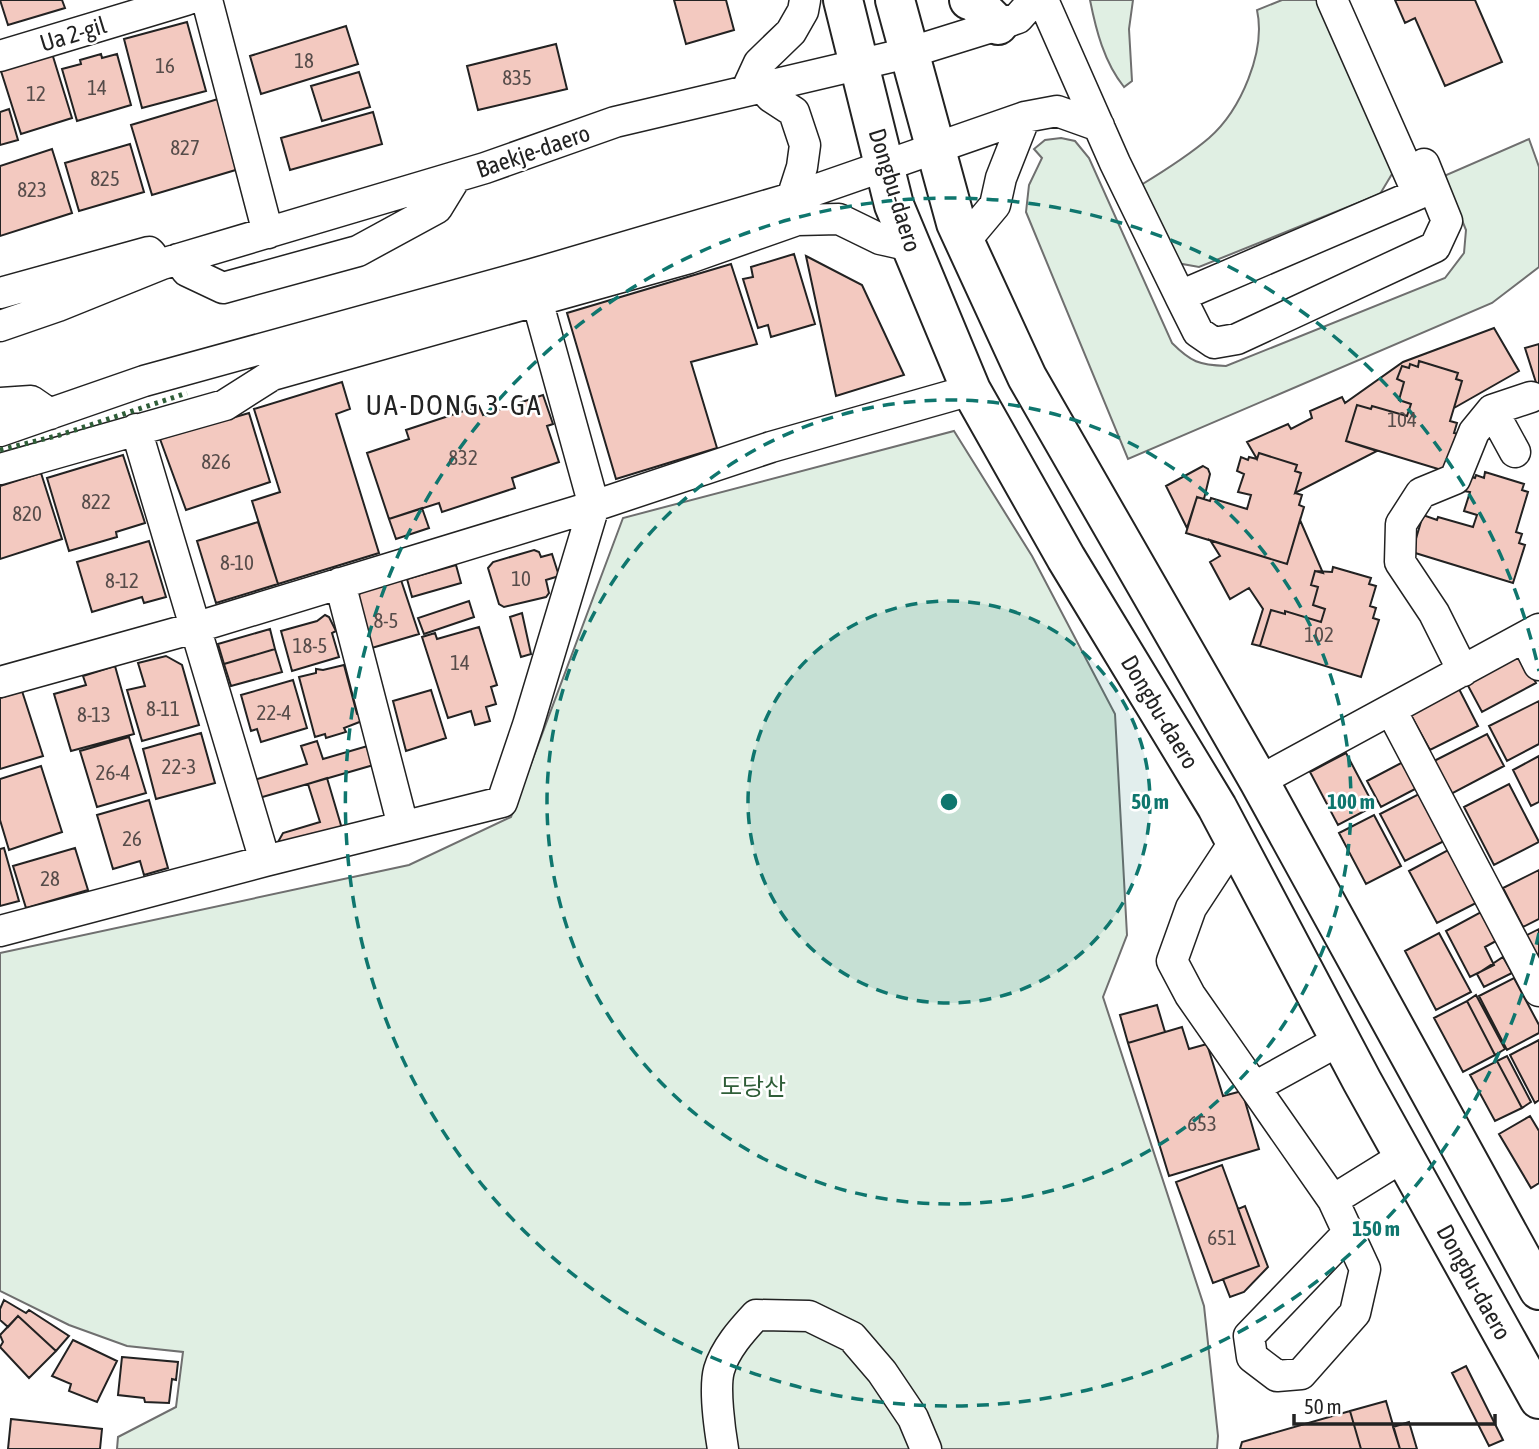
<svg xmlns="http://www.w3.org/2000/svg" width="1539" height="1449" font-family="'Asap Condensed','Noto Sans KR',sans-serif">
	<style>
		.green { fill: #e0efe3; stroke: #6f6f6f; stroke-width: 2 }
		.building { fill: #f3c9c0; stroke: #222; stroke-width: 2 }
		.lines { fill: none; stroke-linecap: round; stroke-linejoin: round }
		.minor-casing { stroke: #222; stroke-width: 33 }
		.major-casing { stroke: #222; stroke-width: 42 }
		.minor { stroke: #fff; stroke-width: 30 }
		.major { stroke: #fff; stroke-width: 38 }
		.hedge { stroke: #2f5e38; stroke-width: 5; stroke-dasharray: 3.5 5; stroke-linecap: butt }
		.ring { fill: none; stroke: #0f766e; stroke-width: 3.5; stroke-dasharray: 12 9 }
		.labels { text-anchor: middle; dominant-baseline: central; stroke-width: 5; stroke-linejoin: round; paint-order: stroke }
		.number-label { font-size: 21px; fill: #564c4a }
		.street-label { font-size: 24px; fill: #222; stroke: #fff }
		.park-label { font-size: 24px; fill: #2f5e38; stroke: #fff }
		.quarter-label { font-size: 28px; letter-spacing: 2px; fill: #222; stroke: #fff }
		.centre { fill: #0f766e; stroke: #fff; stroke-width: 3.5 }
		.ring-label { font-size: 21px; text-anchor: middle; font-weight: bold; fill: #0f766e; stroke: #fff; stroke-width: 5; stroke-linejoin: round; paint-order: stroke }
	</style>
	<rect width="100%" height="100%" fill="#fff"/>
	<path class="green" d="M1090 0H1133L1129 29 1132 81 1124 87C1104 62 1096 30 1090 0Z
		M1282 0H1324L1391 158 1392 174 1380 194 1199 267 1177 263 1141 185C1164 171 1188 156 1209 138 1241 110 1266 51 1257 10Z
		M1061 138 1075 141 1089 158 1172 343C1191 362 1199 365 1226 366L1445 278 1464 253 1466 230 1444 176 1529 139 1539 167V267L1492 303 1128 459 1026 212 1029 185 1042 158 1034 149 1045 140Z
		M954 431 1032 556 1115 714 1127 935 1103 997 1204 1306 1218 1436 1217 1449H117L118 1437 176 1407 183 1352 127 1346 69 1325 0 1291V953L409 865 511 817 623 518Z"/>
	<path class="building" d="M0 0H62L65 8 8 25Z
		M674 0H726L734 30 686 44Z
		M1395 0H1475L1502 62 1445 86 1415 18 1405 23Z
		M187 22 206 91 142 108 124 39Z
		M346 26 358 64 261 94 250 56Z
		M556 44 567 89 478 110 467 66Z
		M51 50 72 118 21 134 0 68Z
		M101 54 102 58 117 54 131 105 77 121 62 69 81 64 80 60Z
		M359 72 370 107 322 121 311 86Z
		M218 99 239 169 152 195 131 125Z
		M9 109 18 140 0 145V112Z
		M373 112 382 144 290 170 281 138Z
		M130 144 144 192 79 211 65 163Z
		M52 149 72 213 0 236V166Z
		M794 254 815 324 771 337 768 325 758 328 743 279 753 277 751 267Z
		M806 256 862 285 904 375 836 396Z
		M731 264 757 344 691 362 717 448 616 479 567 313Z
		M1494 328 1519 371 1454 408 1462 381 1456 379 1458 373 1419 361 1418 367 1410 364 1409 368 1402 366 1397 379 1404 382 1399 400 1411 404 1407 416 1372 406 1371 409 1357 405 1346 441 1377 451 1295 493 1301 473 1295 471 1297 465 1259 453 1257 459 1247 442 1288 424 1291 429 1312 418 1310 411 1342 397 1345 403 1403 362Z
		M1539 344V392L1525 348Z
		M1419 361 1458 373 1456 379 1462 381 1450 421 1457 423 1454 433 1459 434 1448 472 1346 441 1357 405 1371 409 1372 406 1407 416 1411 404 1399 400 1404 382 1397 379 1402 366 1409 368 1410 364 1418 367Z
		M342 382 350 409 336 414 379 553 278 584 252 501 280 492 254 409Z
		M543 395 553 424 547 426 559 462 512 478 515 488 442 512 439 503 389 519 367 453 409 439 406 430 479 406 483 415Z
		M249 413 270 482 186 510 160 439Z
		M1259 453 1297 465 1295 471 1301 473 1295 493 1302 495 1299 505 1304 507 1287 564 1186 533 1197 497 1210 501 1211 498 1247 509 1251 495 1238 492 1244 474 1237 471 1241 457 1248 460 1249 457 1257 459Z
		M123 455 145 523 116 532 117 537 69 551 47 478Z
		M1203 466 1208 469 1210 474 1204 499 1197 497 1187 528 1166 486Z
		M1485 472 1524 484 1522 490 1528 492 1516 532 1522 534 1519 543 1525 545 1513 583 1412 552 1423 515 1437 520 1438 517 1473 527 1477 515 1464 511 1470 492 1463 491 1468 476 1475 478 1476 475 1484 478Z
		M41 473 62 539 0 559V486Z
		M422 508 429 528 396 539 389 519Z
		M1300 520 1323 573 1315 571 1311 585 1318 587 1313 605 1325 609 1321 622 1285 611V614L1271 610 1260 646 1252 644 1263 609 1249 588 1230 599 1210 562 1220 556 1210 540 1287 564Z
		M258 522 278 584 216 603 197 541Z
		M149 541 166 597 144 603 142 597 92 612 77 562Z
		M534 550 539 552 541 557 552 554 559 576 546 580 549 593 546 597 504 607 499 604 488 568 493 562Z
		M456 565 461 583 412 597 407 579Z
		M1333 567 1371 578 1369 584 1376 586 1370 606 1376 608 1373 618 1379 620 1361 677 1260 646 1271 610 1285 614V611L1321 622 1325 609 1313 605 1318 587 1311 585 1315 571 1332 572Z
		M401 580 419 634 365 650 354 605 361 591Z
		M469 601 474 617 424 634 418 618Z
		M522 613 531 654 521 657 510 617Z
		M325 615 329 617 336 631 332 633 339 657 292 671 281 631 317 621Z
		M479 627 497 685 491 687 496 704 486 707 490 721 475 725 471 711 448 718 422 637 435 633 437 639Z
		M270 629 275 649 224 664 218 644Z
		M275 649 282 672 231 686 224 664Z
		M1520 653 1536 683 1482 712 1466 682Z
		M166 656 182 665 199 725 142 741 127 690 145 686 138 663Z
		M344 665 357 714 361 715 362 721 344 728 346 732 326 738 325 734 315 737 299 677 316 673V669L323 670Z
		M115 666 134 734 71 751 54 694 86 685 83 676Z
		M293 680 307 728 261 742 257 729 251 731 241 695Z
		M1458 687 1478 726 1430 750 1409 712Z
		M431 690 446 738 406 751 393 701Z
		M22 691 43 756 0 769V698Z
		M1539 701V744L1507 761 1489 726Z
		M201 733 215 783 156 799 143 749Z
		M1487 734 1504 766 1451 794 1434 761Z
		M129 737 146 793 97 807 80 751Z
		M317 741 323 759 371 745 377 764 259 798 254 780 307 764 301 746Z
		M1346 753 1374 806 1338 825 1310 772Z
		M1539 756V802L1531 806 1513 770Z
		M1403 762 1417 788 1381 807 1367 781Z
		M41 766 62 832 9 850 0 820V779Z
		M327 778 343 832 285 849 278 842 283 833 320 822 308 784Z
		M1509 784 1539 842 1494 865 1464 807Z
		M1419 794 1444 841 1405 861 1380 814Z
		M149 800 168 868 144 875 140 861 113 869 97 815Z
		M1374 815 1401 866 1366 884 1339 833Z
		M4 848 19 901 0 906V849Z
		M75 848 88 890 26 908 13 866Z
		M1450 849 1478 902 1437 923 1409 871Z
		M1539 870V919L1523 927 1503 888Z
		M1481 912 1496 941 1485 947 1494 965 1470 977 1446 931Z
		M1539 929V963L1523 937Z
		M1439 933 1471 992 1436 1010 1405 951Z
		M1503 957 1512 973 1484 987 1477 974Z
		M1514 978 1539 1025V1033L1507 1050 1479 996Z
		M1476 995 1505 1049 1495 1055 1467 1001Z
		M1467 1001 1495 1055 1463 1072 1434 1018Z
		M1157 1005 1165 1032 1128 1043 1120 1015Z
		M1182 1027 1189 1049 1207 1044 1223 1096 1242 1091 1259 1149 1169 1176 1128 1043Z
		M1539 1040V1100L1535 1103 1510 1055Z
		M1507 1056 1531 1102 1522 1108 1497 1061Z
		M1497 1061 1522 1108 1495 1121 1470 1075Z
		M1530 1116 1539 1131V1183L1531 1188 1499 1134Z
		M1222 1165 1259 1266 1213 1283 1176 1182Z
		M1245 1206 1268 1267 1244 1292 1230 1297 1223 1279 1259 1266 1238 1209Z
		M4 1300 26 1313 29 1310 69 1336 56 1351 18 1316 8 1327 0 1320V1309Z
		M18 1316 56 1351 29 1378 0 1347 3 1342 0 1335Z
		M73 1340 117 1361 97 1402 69 1391 71 1384 52 1376Z
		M122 1357 178 1362 176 1380 172 1379 169 1403 145 1402 144 1398 118 1395Z
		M1466 1366 1503 1440 1489 1446 1452 1373Z
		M1386 1401 1400 1449H1361L1350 1411Z
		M1350 1411 1361 1449H1240L1242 1442Z
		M11 1419 102 1429 100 1449H8Z
		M1409 1422 1417 1449H1400L1393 1427Z"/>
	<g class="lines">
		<defs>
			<path id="minor" d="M207 0 268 233
				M1043 0 1115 163 1180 296 1418 194 1332 0
				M0 56 186 0
				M761 86 771 97 794 112 805 145 802 167 792 198
				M747 89 759 63 791 32 803 11 805 0
				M964 242 995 205 1001 178 1025 117
				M178 259 187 271 223 288 358 251 437 208 456 177
				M0 293 149 252 151 254
				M1180 296 1198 332 1214 343 1237 339 1435 247 1447 221 1424 164
				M0 326 58 306 162 264 485 168 615 122 908 53 998 25 1018 18 1034 0
				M0 403 31 401 50 414
				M1492 410 1515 452
				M136 429 265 861
				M0 431 144 381 533 274 792 198 1025 117 1057 111 1099 126
				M0 469 225 405 272 375 689 258 797 220 839 219 880 239 911 246
				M340 583 403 826
				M1525 637 1539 665
				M1463 671 1434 613 1400 562 1401 524 1421 493 1455 479 1474 432 1492 410 1531 397
				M0 682 194 628 594 506 771 447 971 390
				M1391 710 1539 991
				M1259 781 1539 629
				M1235 841 1191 908 1172 961 1190 995 1333 1200 1365 1269 1355 1313 1301 1374 1277 1376 1252 1357 1249 1336 1349 1232
				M0 931 265 861 502 802 528 725 594 506 537 300
				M1255 1087 1340 1040
				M1333 1200 1404 1156
				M723 1449C720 1431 714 1388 719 1370 725 1349 742 1330 756 1315L809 1316 852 1337 882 1372 913 1418 926 1449"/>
			<path id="major" d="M843 0 894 205 971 390 1066 558 1217 807 1362 1081 1539 1399
				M895 0 956 223 1027 377 1259 781 1539 1290
				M969 0 974 1 998 25"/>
		</defs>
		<use href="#minor" class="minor-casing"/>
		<use href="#major" class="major-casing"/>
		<use href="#minor" class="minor"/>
		<use href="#major" class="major"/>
		<path class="hedge" d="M0 450 60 435 187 393"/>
	</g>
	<circle cx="949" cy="802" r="201" fill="#0f766e" fill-opacity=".12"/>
	<g class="ring">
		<circle cx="949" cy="802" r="201"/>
		<circle cx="949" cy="802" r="402"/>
		<path d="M1539 933A604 604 0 1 1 1539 671"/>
	</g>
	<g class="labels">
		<g class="number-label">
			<text x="304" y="60">18</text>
			<text x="165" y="65">16</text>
			<text x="517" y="77">835</text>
			<text x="97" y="87">14</text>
			<text x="36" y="93">12</text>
			<text x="185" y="147">827</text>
			<text x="105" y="178">825</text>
			<text x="32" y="189">823</text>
			<text x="1402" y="419">104</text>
			<text x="463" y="457">832</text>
			<text x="216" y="461">826</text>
			<text x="96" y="501">822</text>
			<text x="27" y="513">820</text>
			<text x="237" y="562">8-10</text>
			<text x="521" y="578">10</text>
			<text x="122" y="580">8-12</text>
			<text x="386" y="620">8-5</text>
			<text x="1319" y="634">102</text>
			<text x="310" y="645">18-5</text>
			<text x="460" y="662">14</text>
			<text x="163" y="708">8-11</text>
			<text x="274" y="712">22-4</text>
			<text x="94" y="714">8-13</text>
			<text x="179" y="766">22-3</text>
			<text x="113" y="772">26-4</text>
			<text x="132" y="838">26</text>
			<text x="50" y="878">28</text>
			<text x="1202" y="1123">653</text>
			<text x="1222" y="1237">651</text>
		</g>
		<g class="street-label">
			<text transform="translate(73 34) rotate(-17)">Ua 2-gil</text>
			<text transform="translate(533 151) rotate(-19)">Baekje-daero</text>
			<text transform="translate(895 190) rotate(73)">Dongbu-daero</text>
			<text transform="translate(1160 712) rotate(59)">Dongbu-daero</text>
			<text transform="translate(1474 1282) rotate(61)">Dongbu-daero</text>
		</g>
		<g class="park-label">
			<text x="753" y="1086">도당산</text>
		</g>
		<g class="quarter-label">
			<text x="454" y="405">UA-DONG 3-GA</text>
		</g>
	</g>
	<circle cx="949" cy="802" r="10" class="centre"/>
	<g class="ring-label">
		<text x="1150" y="809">50 m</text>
		<text x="1351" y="809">100 m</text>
		<text x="1376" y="1236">150 m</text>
	</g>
	<path d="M1294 1414v10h201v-10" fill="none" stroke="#222222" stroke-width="3.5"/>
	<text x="1304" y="1414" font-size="21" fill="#222222" stroke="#ffffff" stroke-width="5" paint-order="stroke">50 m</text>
</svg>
